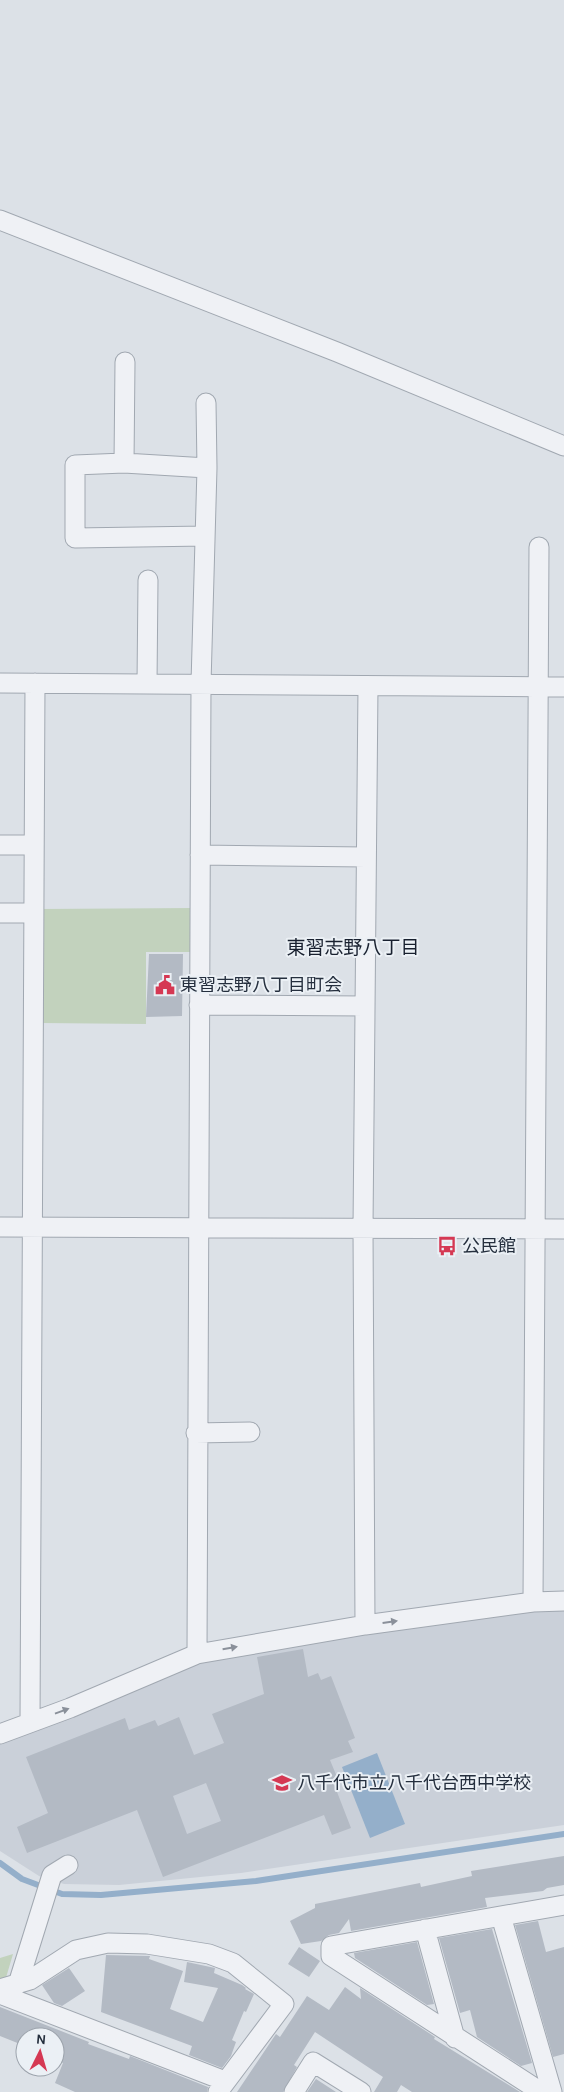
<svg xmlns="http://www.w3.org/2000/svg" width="564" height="2092" font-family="Karla,'Noto Sans JP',sans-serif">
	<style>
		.built { fill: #cad0d9 }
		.green { fill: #c2d2bd }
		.water { fill: #94afca }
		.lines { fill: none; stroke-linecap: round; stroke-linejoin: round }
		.stream { stroke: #94afca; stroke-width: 6 }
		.building { fill: #b3bac4; fill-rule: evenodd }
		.minor-casing { stroke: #a1a8b1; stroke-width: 21 }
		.minor { stroke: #eff1f5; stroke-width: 19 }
		.oneway { fill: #8a909a }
		.labels { text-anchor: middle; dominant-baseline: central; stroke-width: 4; stroke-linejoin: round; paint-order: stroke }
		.poi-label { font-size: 18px; fill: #252f3e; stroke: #ebf0f5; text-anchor: start }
		.neighbourhood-label { font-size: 19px; fill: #18202f; stroke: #ebf0f5 }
	</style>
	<rect width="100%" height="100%" fill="#dce1e7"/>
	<path class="built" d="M533 1609H564V1825L241 1873 119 1885 64 1884 39 1876 0 1851V1742L208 1660 365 1633Z"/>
	<path class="green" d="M194 908V952H146V1024L41 1023V909Z
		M13 1954 5 1981 0 1982V1958Z"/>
	<path class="water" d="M377 1753 405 1824 370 1838 342 1767Z"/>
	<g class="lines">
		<path class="stream" d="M0 1863 22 1879 62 1894 101 1895 256 1881 564 1834"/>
	</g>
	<path class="building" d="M149 954H183L182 1016 146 1017Z
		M303 1649 308 1677 318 1673 321 1680 331 1676 355 1738 348 1741 353 1752 330 1760 337 1777 332 1779 351 1828 332 1835 324 1815 163 1877 137 1810 27 1853 17 1827 48 1813 26 1757 125 1718 129 1730 155 1720 158 1726 179 1717 194 1755 224 1743 212 1714 264 1694 257 1657ZM206 1783 221 1821 187 1834 173 1796Z
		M564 1856V1885L547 1888 543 1891 485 1898 487 1907 351 1931 349 1919 339 1933 329 1935 321 1941 301 1944 290 1921 315 1908V1904L420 1883 421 1887 472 1876 471 1871Z
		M538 1921 546 1952 564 1947V2054L553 2057 515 1925Z
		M492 1929 532 2063 521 2066 477 2037 470 2010 460 2013 439 1938Z
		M417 1942 434 2004 427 2005 355 1958 354 1953Z
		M299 1947 320 1961 309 1977 288 1964Z
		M106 1955 150 1956 149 1959 183 1971 170 2009 203 2022 218 1988 184 1982 187 1962 215 1968 214 1973 242 1985 246 1988 245 1989 254 1994 246 2012 244 2011 232 2040 236 2042 231 2056 222 2068 189 2055 192 2046 101 2012Z
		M69 1968 85 1991 62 2006 54 2003 42 1985Z
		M345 1987 361 1999 360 1988 435 2037 434 2039 520 2092H412L401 2085 397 2092H374L383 2077 315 2032 294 2065 297 2067 283 2092H237L276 2034 280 2037 307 1996 329 2010Z
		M0 2007 89 2042 88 2044 129 2059 130 2056 208 2087 207 2092H75L55 2083 63 2063 55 2059V2037H25V2046L0 2036Z
		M316 2079 336 2092H307Z"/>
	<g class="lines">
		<defs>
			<path id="minor" d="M0 220 337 352 564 446
				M124 463 125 362
				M205 536 75 538V465L124 463 207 468
				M0 683 564 687
				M147 684 148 580
				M0 845H34
				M200 855 366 857
				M0 913H33
				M199 1005 365 1006
				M0 1227 564 1229
				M196 1433 250 1432
				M533 1602 539 547
				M365 1625 363 1228 368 686
				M197 1654 201 684 207 468 206 403
				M30 1722 35 683
				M0 1734 70 1708 197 1654 365 1625 533 1602 564 1601
				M501 1916 552 2092
				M425 1929 455 2038
				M18 1984 52 1875 68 1865
				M0 1989 30 1980 76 1950 108 1943 147 1944 209 1954 233 1963 284 2004 218 2092
				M0 1994 225 2081
				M294 2092 313 2062 361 2092
				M541 2092 331 1956V1946L564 1905"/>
		</defs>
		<use href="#minor" class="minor-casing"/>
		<use href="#minor" class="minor"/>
	</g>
	<defs><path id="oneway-solid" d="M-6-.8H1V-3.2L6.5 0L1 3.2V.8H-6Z" transform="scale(1.25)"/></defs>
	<g class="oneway">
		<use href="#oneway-solid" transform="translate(390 1622) rotate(-8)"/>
		<use href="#oneway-solid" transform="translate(230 1648) rotate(-10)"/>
		<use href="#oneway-solid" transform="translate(62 1711) rotate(-20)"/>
	</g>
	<defs>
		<symbol id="civic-bare" viewBox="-9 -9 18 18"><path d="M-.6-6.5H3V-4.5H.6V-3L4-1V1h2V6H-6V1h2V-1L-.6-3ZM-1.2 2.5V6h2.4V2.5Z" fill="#d53853" stroke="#ebf0f5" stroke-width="2.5" paint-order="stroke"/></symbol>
		<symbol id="bus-bare" viewBox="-9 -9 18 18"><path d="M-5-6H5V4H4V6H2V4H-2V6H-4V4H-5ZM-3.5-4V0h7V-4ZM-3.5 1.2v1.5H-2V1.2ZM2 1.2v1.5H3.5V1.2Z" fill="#d53853" stroke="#ebf0f5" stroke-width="2.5" paint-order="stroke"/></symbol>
		<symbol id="school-bare" viewBox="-9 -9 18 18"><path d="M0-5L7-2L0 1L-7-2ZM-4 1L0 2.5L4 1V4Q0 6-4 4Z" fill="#d53853" stroke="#ebf0f5" stroke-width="2.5" paint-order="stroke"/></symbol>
	</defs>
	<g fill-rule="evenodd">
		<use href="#civic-bare" x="151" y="971" width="28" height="28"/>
		<use href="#bus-bare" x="433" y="1232" width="28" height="28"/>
		<use href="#school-bare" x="268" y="1769" width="28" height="28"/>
	</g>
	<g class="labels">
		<g class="poi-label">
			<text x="180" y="985">東習志野八丁目町会</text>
			<text x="462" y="1246">公民館</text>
			<text x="297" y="1783">八千代市立八千代台西中学校</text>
		</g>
		<g class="neighbourhood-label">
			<text x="353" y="948">東習志野八丁目</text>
		</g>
	</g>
	<g transform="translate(40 2052) rotate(5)"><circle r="24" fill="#ebf0f5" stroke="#9ca3ac"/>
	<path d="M0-4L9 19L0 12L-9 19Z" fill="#d53853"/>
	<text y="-8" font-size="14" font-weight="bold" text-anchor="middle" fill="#252f3e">N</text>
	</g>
</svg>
